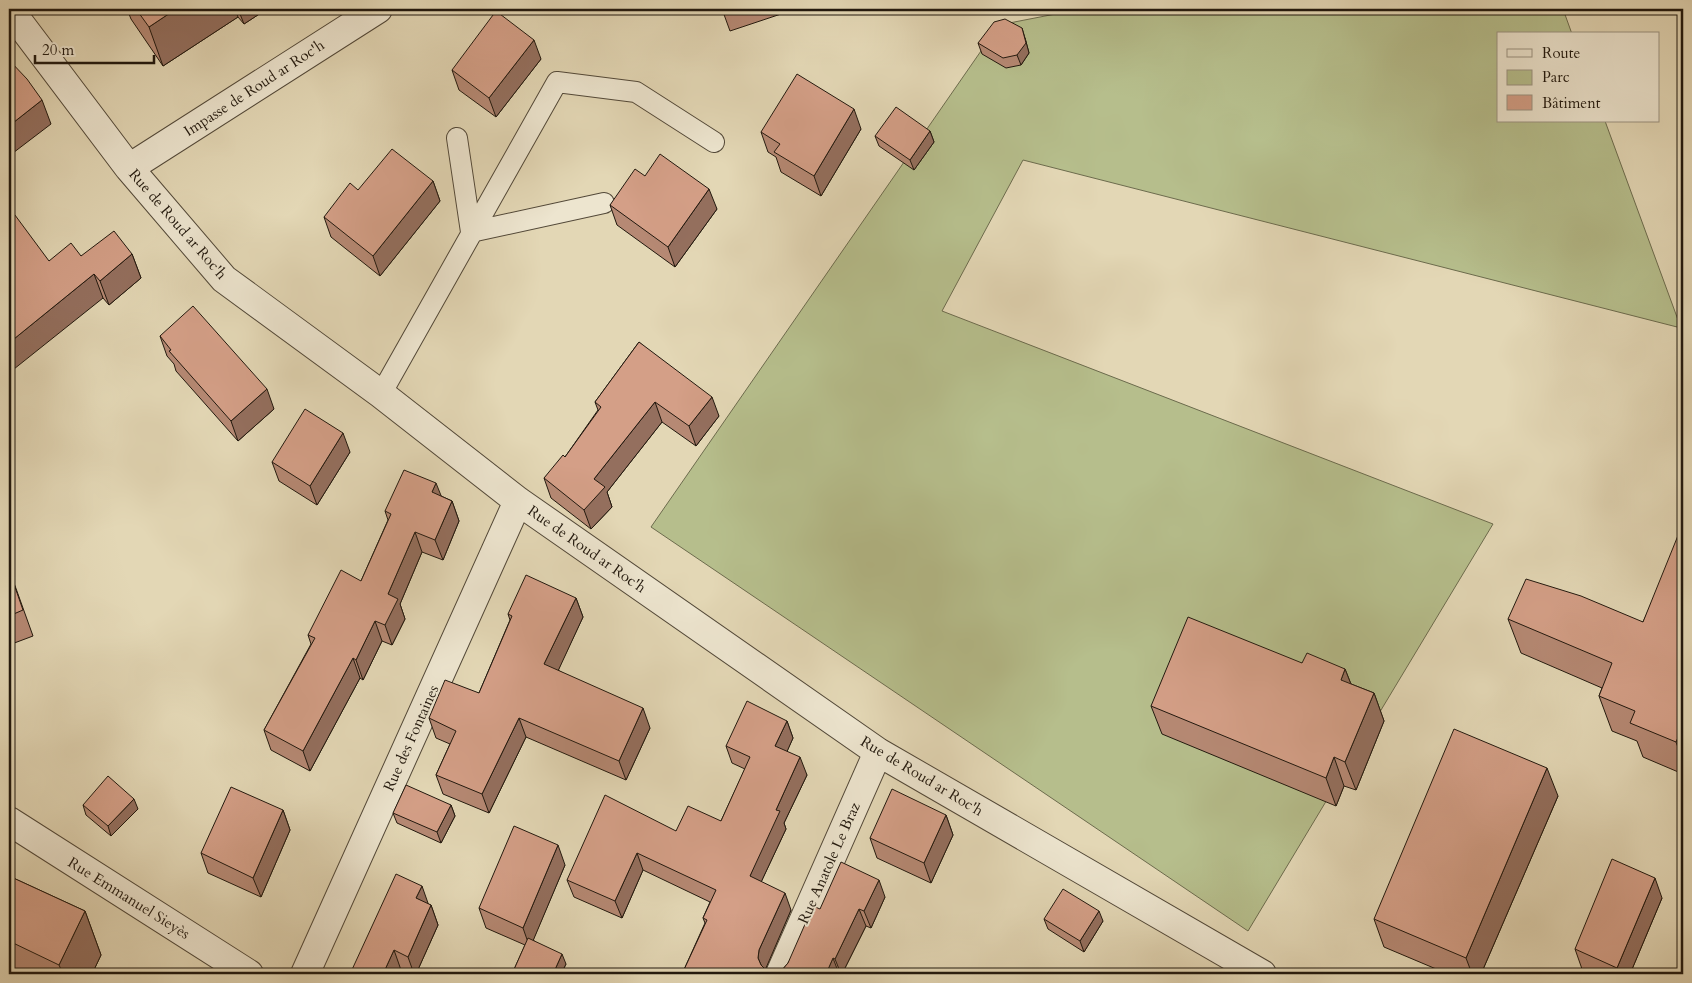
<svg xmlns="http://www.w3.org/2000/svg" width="1692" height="983" font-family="Cardo,serif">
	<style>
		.green { fill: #b6be8c; stroke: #6c6b4d }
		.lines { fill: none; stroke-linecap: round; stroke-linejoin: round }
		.lane-casing { stroke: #524838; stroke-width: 22 }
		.street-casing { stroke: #524838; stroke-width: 30 }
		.lane { stroke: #ede5cf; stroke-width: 20 }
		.street { stroke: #ede5cf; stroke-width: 28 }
		.wall { fill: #b68974; stroke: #21180e }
		.shaded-wall { fill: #946f5e; stroke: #21180e }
		.building { fill: #d49f87; stroke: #21180e }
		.labels { text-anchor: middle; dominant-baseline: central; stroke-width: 4; stroke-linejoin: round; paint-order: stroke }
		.street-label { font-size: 15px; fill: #21180e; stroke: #ede5cf }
	</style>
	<rect width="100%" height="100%" fill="#e3d7b5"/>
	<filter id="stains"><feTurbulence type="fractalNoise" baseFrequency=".004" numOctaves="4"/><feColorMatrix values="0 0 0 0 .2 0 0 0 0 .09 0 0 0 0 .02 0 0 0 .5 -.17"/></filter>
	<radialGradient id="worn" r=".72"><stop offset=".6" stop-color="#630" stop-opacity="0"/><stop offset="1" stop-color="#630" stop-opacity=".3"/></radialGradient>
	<path class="green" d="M1081 9H1563L1572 34H1498V121H1605L1681 328 1023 160 942 311 1493 524 1248 931 651 527 999 25Z"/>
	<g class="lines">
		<defs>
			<path id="lane" d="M457 138 471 232 604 203
				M381 394 557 82 636 92 714 142"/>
			<path id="street" d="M9 9 129 168 224 279 381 394 518 501 878 752 1262 974
				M129 168 378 9
				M9 821 249 974
				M305 974 518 501
				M780 974 878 752"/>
		</defs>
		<use href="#lane" class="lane-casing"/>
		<use href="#street" class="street-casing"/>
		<use href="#lane" class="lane"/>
		<use href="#street" class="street"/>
	</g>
	<path class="wall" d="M127 9H267L244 24 238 17 163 66 131 19Z
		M722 9H796L730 31Z
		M1025 38 1029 53 1021 65 1006 68 982 54 978 43Z
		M541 59 496 117 459 90 452 70Z
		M861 129 821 196 781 172 776 157 768 152 761 132Z
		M930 131 934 142 914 170 879 146 875 136Z
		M645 176 717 209 675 267 617 225 610 205Z
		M433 181 440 201 380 276 331 237 324 217Z
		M132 254 141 278 109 305 103 298 49 261 81 256Z
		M160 336 274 409 238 441 176 371 174 364 167 356Z
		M639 342 719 416 696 446 662 422 607 492 612 507 591 529 551 498 544 478 565 457 598 410 595 402Z
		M350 452 317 505 279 481 272 462Z
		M441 496 452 501 459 521 443 560 422 552 400 604 405 619 392 645 382 641 363 680 360 678 310 771 271 750 264 730 311 644 308 635 361 581 388 520 385 511Z
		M1683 535V774L1643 757 1637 741 1612 731 1599 696 1602 688 1521 653 1508 619 1643 622Z
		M9 569 33 636 9 645Z
		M576 598 583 617 558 670 650 728 626 780 526 737 489 813 443 794 436 775 450 744 436 738 429 718 479 693 510 620 508 614Z
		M1302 663 1345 669 1351 684 1374 693 1384 721 1356 790 1344 786 1336 806 1162 734 1151 706Z
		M787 721 793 738 787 751 807 775 784 823 786 829 761 882 791 910 765 969 767 971 775 972 782 970 788 963 820 909 885 897 871 928 866 926 842 974H682L705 923 703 918 710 902 643 870 622 918 574 897 567 880 676 831 721 821 745 769 732 763 726 746Z
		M1558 796 1481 974H1448L1384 947 1374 919Z
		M83 805 138 809 111 836 86 815Z
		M451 805 455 816 441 843 397 823 393 813Z
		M283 810 290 830 261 897 208 873 201 853Z
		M946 815 953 835 931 883 877 858 870 838Z
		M565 865 533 940 566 964 561 974H512L525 945 486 928 479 908Z
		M9 876 85 911 101 955 92 974H9Z
		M1662 898 1630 974H1594L1582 969 1575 949Z
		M428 904 431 905 438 925 416 974H410L401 970 350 974Z
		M1044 919 1103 921 1084 952 1048 929Z"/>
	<path class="shaded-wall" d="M176 9H235L238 17 163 66 149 27Z
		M238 9H267L244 24Z
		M1022 28 1025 38 1029 53 1021 65 1017 55Z
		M534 40 541 59 496 117 489 98Z
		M42 100 51 124 9 156V126Z
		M854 109 861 129 821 196 814 176Z
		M930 131 934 142 914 170 910 160Z
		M433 181 440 201 380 276 373 256Z
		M709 189 717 209 675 267 668 247Z
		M132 254 141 278 109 305 100 281Z
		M94 274 103 298 9 373V343Z
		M267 389 274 409 238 441 231 421Z
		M712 397 719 416 696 446 689 426Z
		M655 402 662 422 607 492 612 507 591 529 584 510 594 479Z
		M343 433 350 452 317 505 310 486Z
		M436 483 444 503 432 492Z
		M452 501 459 521 443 560 435 540Z
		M415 532 422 552 400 604 405 619 392 645 385 625 388 594Z
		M576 598 583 617 552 684 544 664Z
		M375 621 382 641 363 680 356 660Z
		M353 658 360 678 310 771 303 751Z
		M1345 669 1356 697 1341 680Z
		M1374 693 1384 721 1356 790 1345 762Z
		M643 708 650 728 626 780 619 761Z
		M519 718 526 737 489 813 482 794Z
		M787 721 793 738 782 763 775 746Z
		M1683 726V761L1676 742Z
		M800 757 807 775 784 823 786 829 756 893 750 876 776 810Z
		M1334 757 1344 786 1336 806 1326 778Z
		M1547 768 1558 796 1481 974H1472L1466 958Z
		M134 799 138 809 111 836 108 826Z
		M451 805 455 816 441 843 437 832Z
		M283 810 290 830 261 897 253 878Z
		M946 815 953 835 931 883 924 863Z
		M558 845 565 865 530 948 523 928Z
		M637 853 643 870 622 918 615 901Z
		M1655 878 1662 898 1630 974H1620L1617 968Z
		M879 880 885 897 871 928 864 911Z
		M422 886 429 906 416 898Z
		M785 893 791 910 766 968 765 974 758 958 759 950Z
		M431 905 438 925 416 974H414L408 957Z
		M859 909 866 926 842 974H841L835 959Z
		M85 911 101 955 92 974H63L59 965Z
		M1099 911 1103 921 1084 952 1080 941Z
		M394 950 401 970 399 974H383Z
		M562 954 566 964 561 974H553Z
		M833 958 839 974H826Z"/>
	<path class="building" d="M136 9H176L149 27Z
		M722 9H730L723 11Z
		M496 11 534 40 489 98 452 70Z
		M1005 19 1022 28 1026 43 1017 55 1003 58 978 43 994 22Z
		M9 60 27 79 42 100 9 126Z
		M797 74 854 109 814 176 774 152 780 144 761 132Z
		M896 107 930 131 910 160 875 136Z
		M392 149 433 181 373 256 324 217 350 183 358 190Z
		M660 154 709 189 668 247 610 205 635 169 645 176Z
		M9 207 49 261 71 243 81 256 114 231 132 254 100 281 94 274 9 343Z
		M193 306 267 389 231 421 169 351 171 350 160 336Z
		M639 342 712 397 689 426 655 402 594 479 605 487 584 510 544 478 563 455 565 457 601 407 595 402Z
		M305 409 343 433 310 486 272 462Z
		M404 470 436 483 432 492 452 501 435 540 415 532 388 594 398 599 385 625 375 621 356 660 353 658 303 751 264 730 315 638 308 635 341 570 361 581 391 514 385 511Z
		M1679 533 1683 535V726L1676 742 1630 723 1635 711 1599 696 1612 663 1508 619 1526 579 1581 596 1643 622Z
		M9 570 23 610 9 616Z
		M526 575 576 598 544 664 643 708 619 761 519 718 482 794 436 775 456 731 429 718 445 680 479 693 512 616 508 614Z
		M1188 617 1302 663 1307 653 1345 669 1341 680 1374 693 1345 762 1334 757 1326 778 1151 706Z
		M747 701 787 721 775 746 800 757 776 810 780 811 750 876 785 893 759 950 758 958 761 965 767 971 775 972 782 970 788 963 813 906 820 909 841 862 879 880 864 911 859 909 835 959 833 958 826 974H682L707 920 703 918 716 890 637 853 615 901 567 880 605 795 676 831 688 806 721 821 750 757 726 746Z
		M1454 729 1547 768 1466 958 1374 919Z
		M108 776 134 799 108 826 83 805Z
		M406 785 451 805 437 832 393 813Z
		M231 787 283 810 253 878 201 853Z
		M892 789 946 815 924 863 870 838Z
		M514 826 558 845 523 928 479 908Z
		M1612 859 1655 878 1617 968 1575 949Z
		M396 874 422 886 416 898 431 905 408 957 394 950 383 974H350Z
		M9 876 85 911 59 965 9 941Z
		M1063 889 1099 911 1080 941 1044 919Z
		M528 938 562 954 553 974H512Z"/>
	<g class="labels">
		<g class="street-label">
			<text transform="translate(254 88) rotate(-33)">Impasse de Roud ar Roc'h</text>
			<text transform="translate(178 224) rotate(49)">Rue de Roud ar Roc'h</text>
			<text transform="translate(587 549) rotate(35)">Rue de Roud ar Roc'h</text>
			<text transform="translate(411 738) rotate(-66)">Rue des Fontaines</text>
			<text transform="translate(922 776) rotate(31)">Rue de Roud ar Roc'h</text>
			<text transform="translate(829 863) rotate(-66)">Rue Anatole Le Braz</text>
			<text transform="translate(129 898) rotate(32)">Rue Emmanuel Sieyès</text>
		</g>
	</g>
	<rect width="1692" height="983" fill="none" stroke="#e3d7b5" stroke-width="30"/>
	<rect x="10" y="10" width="1672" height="963" fill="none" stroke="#21180e" stroke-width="2.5"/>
	<rect x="15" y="15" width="1662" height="953" fill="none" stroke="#21180e"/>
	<rect x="1497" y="32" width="162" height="90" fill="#ede5cf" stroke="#9b9382"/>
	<rect x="1507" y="49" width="25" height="8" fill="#ede5cf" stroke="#9b9382"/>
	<text x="1542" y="58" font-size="15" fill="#21180e">Route</text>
	<rect x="1507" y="70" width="25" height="15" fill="#b6be8c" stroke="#9b9382"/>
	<text x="1542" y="82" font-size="15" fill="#21180e">Parc</text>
	<rect x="1507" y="95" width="25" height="15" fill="#d49f87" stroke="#9b9382"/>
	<text x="1542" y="108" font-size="15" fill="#21180e">Bâtiment</text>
	<path d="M35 55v8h119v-8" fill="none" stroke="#21180e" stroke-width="2.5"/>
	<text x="42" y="55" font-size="15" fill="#21180e" stroke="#ede5cf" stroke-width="4" paint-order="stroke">20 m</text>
	<rect width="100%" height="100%" filter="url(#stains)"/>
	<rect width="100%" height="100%" fill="url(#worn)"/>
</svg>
